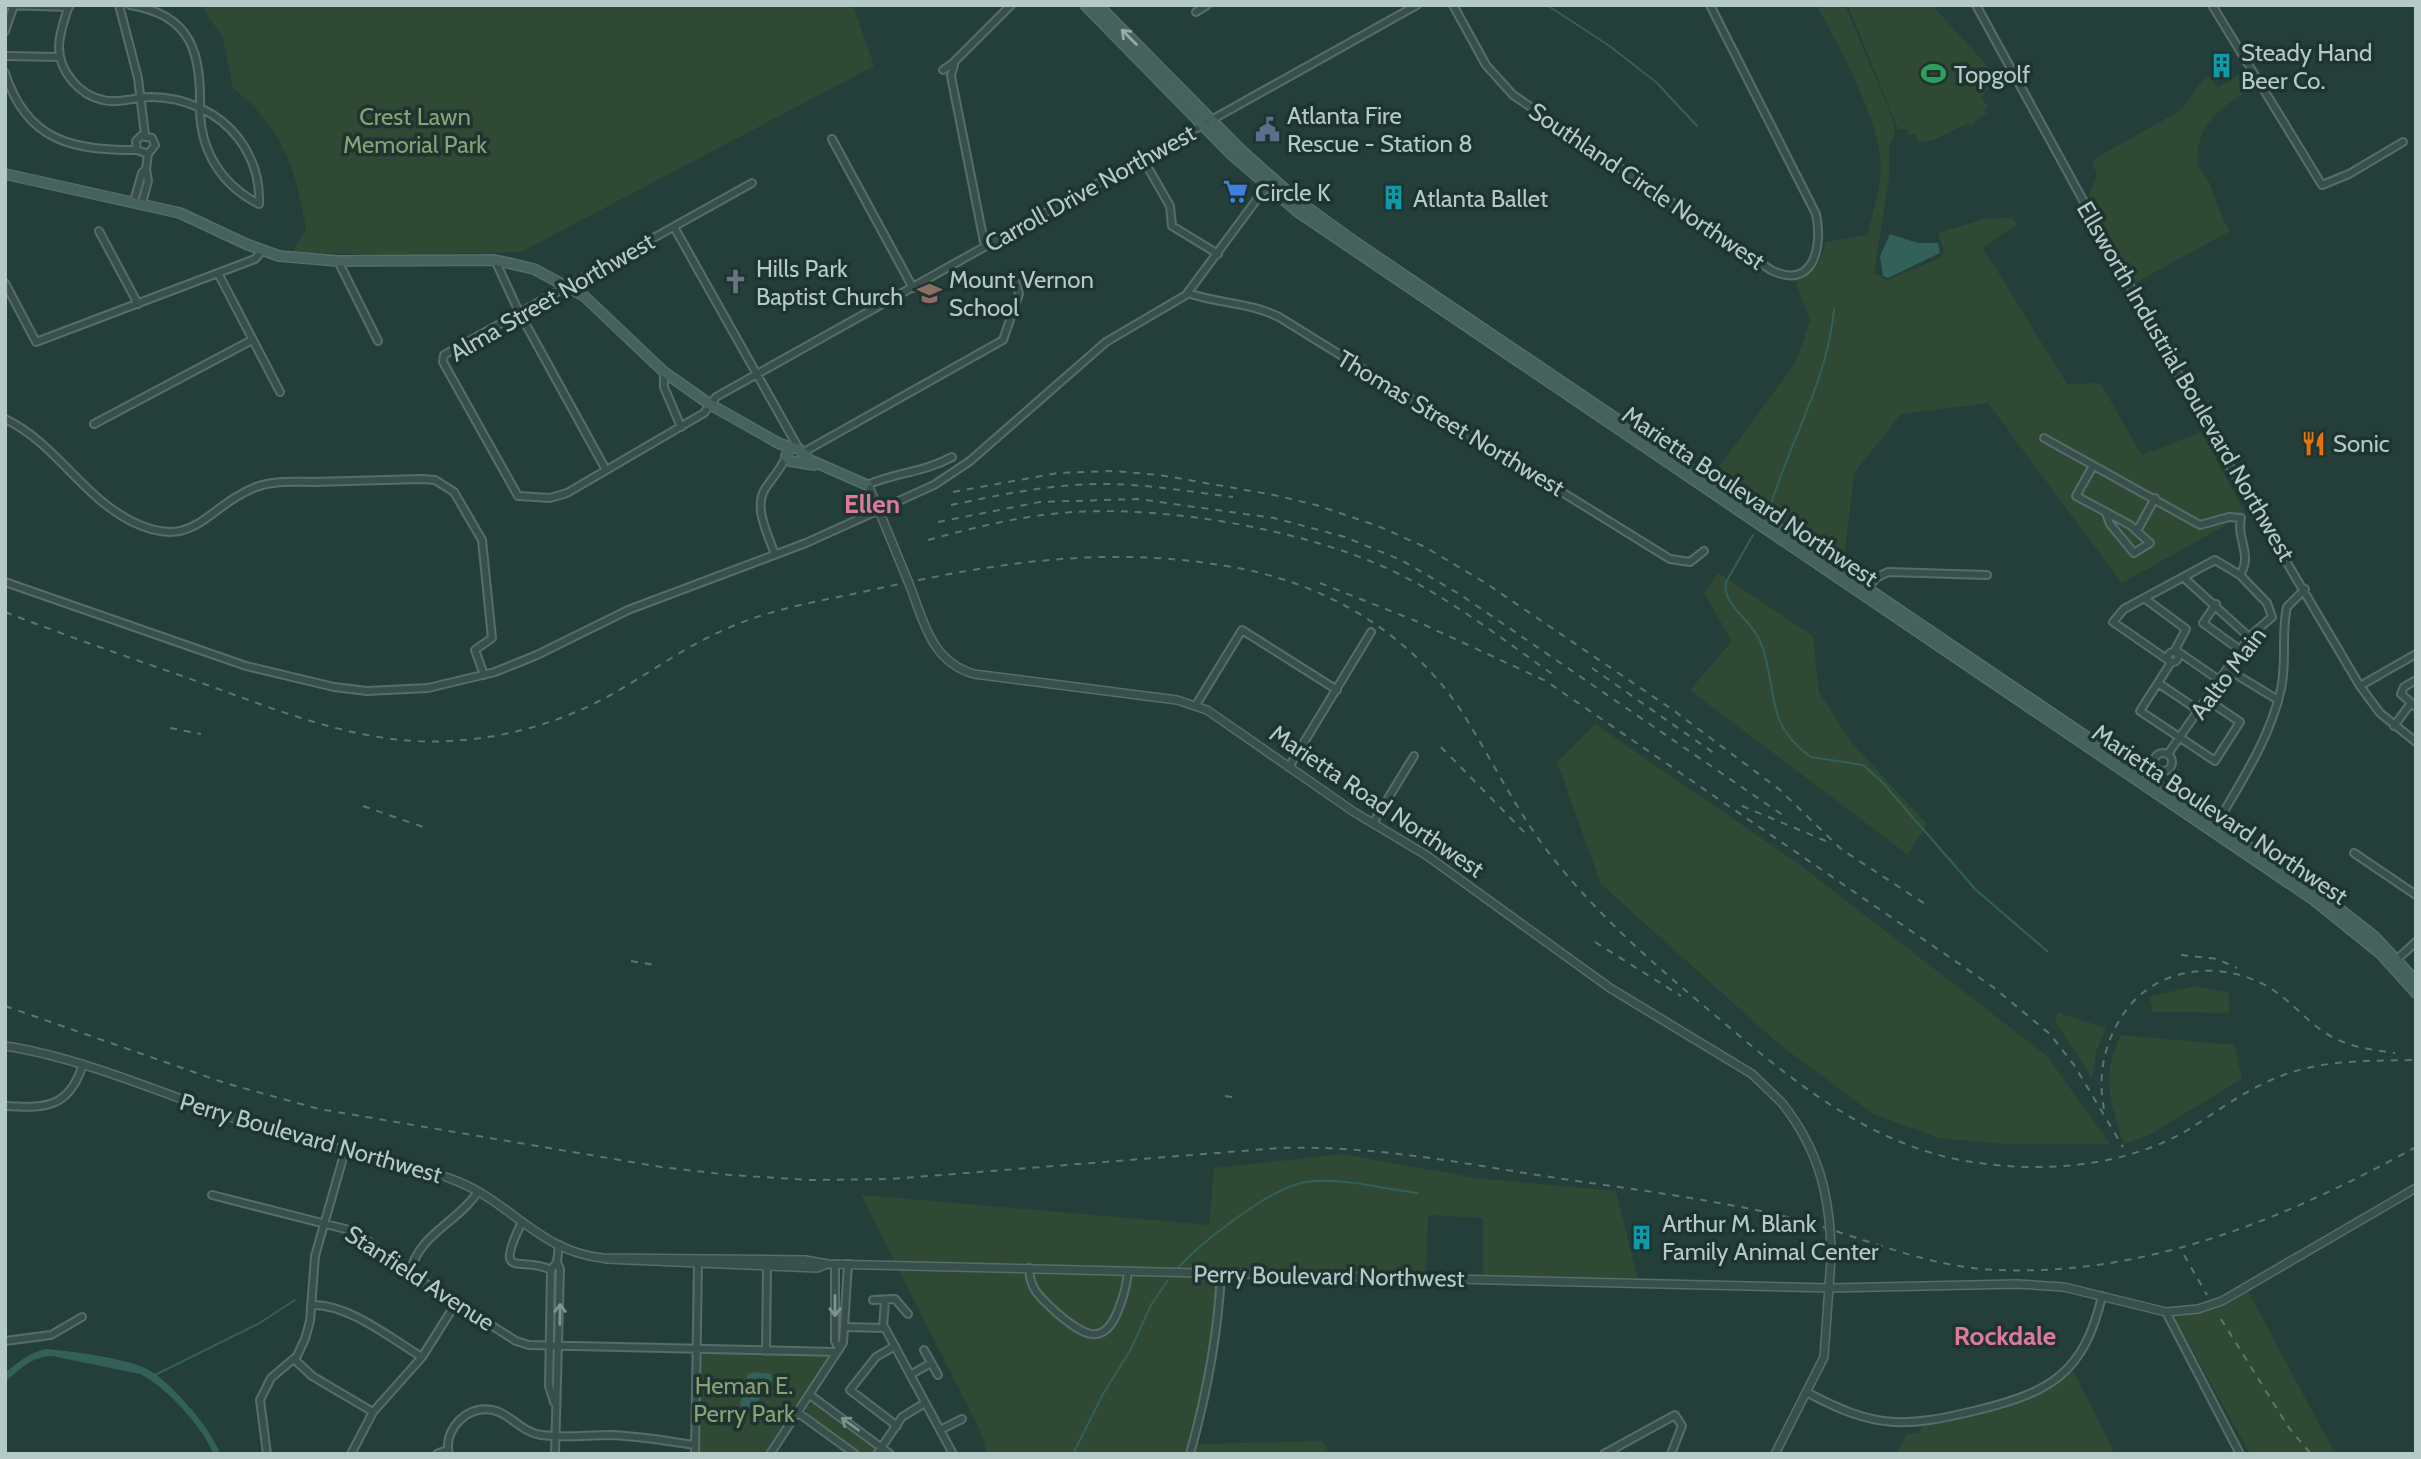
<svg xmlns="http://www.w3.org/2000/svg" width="2421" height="1459" font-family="Cabin,sans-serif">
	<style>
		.green { fill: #304935 }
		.water { fill: #336058 }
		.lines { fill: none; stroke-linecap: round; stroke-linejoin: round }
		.stream { stroke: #336058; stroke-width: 2 }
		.minor-casing { stroke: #566d69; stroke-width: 10 }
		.tertiary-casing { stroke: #566d69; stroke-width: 10 }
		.secondary-casing { stroke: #566d69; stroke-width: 12 }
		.minor { stroke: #394f4b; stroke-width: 6 }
		.tertiary { stroke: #394f4b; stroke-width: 7 }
		.secondary { stroke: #46625e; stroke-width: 9 }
		.rail { stroke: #5b7671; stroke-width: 2; stroke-dasharray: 7 7; stroke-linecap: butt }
		.tertiary-bridge-casing { stroke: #566d69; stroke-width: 10; stroke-linecap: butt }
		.tertiary-bridge { stroke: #394f4b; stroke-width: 7 }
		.oneway { stroke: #94aba8 }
		.oneway2 { stroke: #7d938f }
		.labels { text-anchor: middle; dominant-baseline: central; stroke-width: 7; stroke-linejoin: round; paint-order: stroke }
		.poi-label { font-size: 24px; fill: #b5cac7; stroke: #1d3430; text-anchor: start }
		.park-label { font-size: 24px; fill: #8ba073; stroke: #1d3430 }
		.street-label { font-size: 24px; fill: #b5cac7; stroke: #1d3430 }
		.neighbourhood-label { font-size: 26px; font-weight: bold; fill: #dc7a9c; stroke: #1d3430 }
	</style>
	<rect width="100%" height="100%" fill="#243f3a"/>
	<path class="green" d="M201 5H853L874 66 521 252 379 255 292 252 306 229C296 168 282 127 233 88L223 38Z
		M1817 5H1845L1892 117 1895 135 1889 145V177L1874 273 1887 280 1940 258 1944 251 1938 233 1985 219 2012 217 2017 224 1983 248 2067 384 2100 383 2142 455 2201 432 2246 514 2122 583 1988 403 1901 414 1854 473 1843 568 1707 483 1796 362 1810 321 1795 279 1819 262 1826 242 1867 235C1874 208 1885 177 1879 149 1869 98 1840 51 1817 5Z
		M1848 5H1932L1993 72 1988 78 1994 82 1981 98 1988 106 1984 109 1987 113 1971 125 1968 123 1936 139 1918 143 1916 134 1909 135 1908 129H1898Z
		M2245 71 2255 86C2226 104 2193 124 2198 164 2199 170 2207 176 2209 182 2216 200 2220 215 2230 231L2135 283 2089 197 2097 173 2092 165 2094 159 2178 112C2192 101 2194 86 2209 76L2218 88Z
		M1718 573 1813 636 1819 692 1851 742 1927 824 1908 855 1690 690 1732 641 1704 593Z
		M1595 724 1796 862 2047 1056 2110 1144H2003L1939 1138 1873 1114 1780 1045 1601 884 1557 762Z
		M2195 986 2229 993V1013L2153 1012 2149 997Z
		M2059 1013 2106 1028 2096 1052 2092 1078 2055 1021Z
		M2121 1035 2234 1045 2242 1079 2151 1134 2124 1144C2110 1103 2101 1076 2121 1035Z
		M1342 1154 1475 1178 1616 1191 1639 1284 1483 1279V1218L1428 1215 1426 1277 1218 1276 1217 1335 1196 1444 1323 1441 1329 1454H987L981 1432 861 1195 1209 1225 1214 1168Z
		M2248 1291 2335 1454H2250L2172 1313C2202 1316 2224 1310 2248 1291Z
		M700 1353 832 1354 763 1454H698Z
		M2072 1369 2115 1454H1897L1907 1434 1920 1432 1922 1421 2010 1406Z
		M815 1402 875 1447 872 1454H860L809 1418 806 1408Z"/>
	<path class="water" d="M1890 234 1918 243H1938L1940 253 1888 278 1883 276 1880 256Z
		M46 1349C70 1351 126 1358 147 1369 169 1380 213 1430 220 1454H213C205 1429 164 1385 140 1374L52 1356C31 1357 20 1369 5 1382V1373C17 1363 30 1352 46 1349Z
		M754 1372 771 1374 772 1380 754 1407 742 1408 740 1404 748 1374Z"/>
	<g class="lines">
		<path class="stream" d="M1547 5 1611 47 1657 83 1697 126
			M1769 510C1789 443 1828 380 1834 309
			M1753 535 1726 582C1722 606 1752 620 1760 641 1779 686 1762 723 1811 757L1863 765 1882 782 1976 890 2047 951
			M1178 1268C1200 1243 1273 1186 1306 1182 1342 1177 1382 1189 1418 1193
			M155 1375 258 1324 295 1300
			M1073 1454 1103 1394 1130 1351 1151 1305 1168 1280"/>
		<defs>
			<path id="minor" d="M5 5 69 7
				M69 5C65 18 59 33 59 47 59 71 79 95 103 100 119 104 135 97 151 97 184 97 219 112 239 139 253 158 260 181 259 204 221 185 200 150 200 108 201 53 192 15 130 5
				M119 5 138 78 145 135
				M1453 5 1486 65 1513 95 1771 270C1814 291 1823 246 1816 214L1710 5
				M1976 5 2219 448 2360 686 2380 713 2416 742
				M2212 5 2322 185 2349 174 2403 142
				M1196 12 1207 5
				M5 31 14 5
				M5 56 60 57
				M943 70 953 63
				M5 73C27 142 73 150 137 150
				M832 139 913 288
				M1143 159 1170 206 1172 226 1218 254
				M146 169 148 154 155 145 152 138 141 136 136 141 137 150 148 154
				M752 183 444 355 443 362 518 496 550 498 567 493 704 413 716 397 1417 5
				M134 201 142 173 146 169 148 181 142 203
				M674 227 799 449
				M99 231 138 304
				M985 247 951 76 955 61 1011 5
				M495 260 519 312 606 470
				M338 261 378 341
				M218 273 280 392
				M5 283 36 342 255 259 262 251
				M1188 293C1219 304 1249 302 1279 317L1670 559 1690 562 1704 551
				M664 372V387L681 427
				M5 419C56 443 82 497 133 522 195 552 205 507 256 487 274 480 295 482 314 482 350 481 385 480 421 479L435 480 454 492 482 540 492 638 475 650 484 675
				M94 424 252 340
				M2044 438 2200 525 2229 517 2241 518
				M802 453 1003 340 1019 294 1016 283
				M2093 466 2076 496 2130 525 2150 543 2134 553 2110 524 2106 513
				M867 485C897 472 922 473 952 457
				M2137 531 2155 498
				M775 555C769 536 753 508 765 489 772 478 782 468 786 456
				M2183 577 2249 637
				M5 582 246 666 334 687 367 691 428 688 495 672 537 655 628 610 806 543 934 485 970 461 1106 342 1186 295 1269 183
				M1866 590 1876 578 1888 572 1987 575
				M2144 598 2186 629 2175 650
				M2216 604 2203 623 2240 650
				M2177 651 2219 680
				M2168 657a5 5 0 1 1 10 0a5 5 0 1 1-10 0Z
				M2168 660 2113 622 2124 609 2215 560 2240 575
				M2170 664 2140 711 2215 761 2240 722 2206 699
				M2227 669 2278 700
				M2416 680 2404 687 2401 694 2416 707
				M2158 683 2198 710
				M2360 686 2416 654
				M1196 705 1242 630 1337 690
				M2394 726 2411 703
				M2154 762a9 9 0 1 1 18 0a9 9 0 1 1-18 0Z
				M2168 754 2249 637 2272 617 2267 603 2240 575C2253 554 2236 539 2241 518
				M1289 767 1371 632
				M1373 823 1414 756
				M2215 827C2240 783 2270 739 2281 689 2287 662 2281 633 2287 607L2305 589
				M2354 853 2416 895
				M2394 962 2416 942
				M5 1106C44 1108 68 1109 82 1067
				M212 1195 357 1232 401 1268 516 1341 529 1345 837 1352
				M521 1224C493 1282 522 1255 551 1270
				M835 1264V1341L838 1347
				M1029 1268C1030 1291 1041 1298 1057 1313 1083 1335 1104 1349 1119 1308 1124 1295 1127 1285 1128 1271
				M410 1274C417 1235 457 1223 477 1193
				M873 1300 895 1299 908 1314
				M311 1305C347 1303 390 1338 422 1357
				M2166 1312 2240 1454
				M846 1327 885 1328 953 1454
				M883 1328 885 1300
				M5 1341 51 1335 82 1317
				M895 1346 876 1357 850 1390 897 1426
				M924 1350 938 1375
				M766 1351 767 1265
				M294 1359 312 1376 373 1412
				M910 1375 931 1363
				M1808 1393C1876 1429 1904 1428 1978 1410 2051 1392 2084 1373 2102 1296
				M810 1395 890 1454
				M554 1402 549 1386 551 1270 557 1262 559 1245
				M797 1412 855 1454
				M940 1430 962 1419
				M267 1454 260 1400 271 1378 297 1356 305 1339 310 1321 315 1256 345 1151
				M351 1454 373 1412 422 1357 456 1303
				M437 1454 447 1450
				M449 1454C444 1435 459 1414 478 1410 506 1404 517 1432 541 1435 563 1438 588 1435 610 1435 639 1436 667 1441 695 1445
				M555 1454 560 1269 557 1262
				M695 1454 698 1261
				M770 1454 843 1343 848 1264
				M877 1454 902 1417 925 1403
				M1190 1454C1207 1393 1218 1336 1221 1273
				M1604 1454 1675 1415 1682 1426 1671 1454"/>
			<path id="tertiary" d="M910 586C924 623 932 662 974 674L1177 700 1207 710 1354 812 1426 855 1610 988 1752 1074 1782 1103
				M5 1046C92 1059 188 1105 274 1132 335 1151 400 1158 459 1182 512 1204 541 1252 603 1258L805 1260 828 1264 1830 1288 2017 1284 2064 1287 2166 1312 2198 1309 2222 1301 2416 1188
				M606 1259 817 1268 827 1264
				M1775 1454 1824 1357 1831 1259"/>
			<path id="secondary" d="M1085 5 1231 154 1298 212 2314 900 2381 954 2416 993
				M1098 5 1241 150 1297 200 1355 242 2328 900 2375 937 2416 981
				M5 174 180 213 246 244 279 256 338 261 495 260 534 269 584 296 664 372 711 405 780 444 799 449 810 460 867 485
				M789 448 786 456 790 461 814 465"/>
		</defs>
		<use href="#minor" class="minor-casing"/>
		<use href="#tertiary" class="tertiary-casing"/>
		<use href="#secondary" class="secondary-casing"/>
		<use href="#minor" class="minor"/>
		<use href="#tertiary" class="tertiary"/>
		<use href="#secondary" class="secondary"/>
		<path class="rail" d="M953 492 1058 473 1114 471 1160 475 1274 495 1316 505 1378 526 1425 547 1484 582 1673 710 1780 790 1841 849 1925 904
			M951 505C1004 494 1056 483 1111 484 1151 485 1193 492 1233 497
			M938 522 1040 502 1138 499 1274 518 1345 537 1401 560 1461 595 1787 818
			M928 540C976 527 1024 515 1074 512 1171 506 1313 531 1399 574 1455 602 1505 641 1555 676
			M1320 583 1416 621 1546 681 1993 987 2050 1034 2074 1065 2123 1147
			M5 612C69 637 134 659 199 682 280 711 362 746 450 741 505 738 559 723 607 697 647 675 684 647 726 629 768 610 813 602 858 593 989 564 1103 543 1238 568 1328 585 1411 634 1462 712 1489 755 1511 800 1540 841 1586 904 1644 956 1704 1006 1783 1073 1866 1146 1972 1162 2043 1173 2123 1167 2186 1131 2217 1112 2246 1089 2281 1076 2325 1059 2370 1061 2416 1060
			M1592 668 1718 756
			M170 728 201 734
			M1441 747 1529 837
			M363 806 429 829
			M1742 806 1826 841
			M1595 942 1681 996
			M2181 955 2217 959 2237 968
			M631 961 655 965
			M5 1006 225 1083 319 1109 661 1167 730 1175 810 1180 891 1179 1279 1148C1366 1145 1451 1161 1537 1175 1616 1187 1697 1197 1775 1214 1851 1231 1919 1267 1997 1270 2148 1276 2287 1218 2416 1147
			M1225 1096 1232 1097
			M2104 1109C2097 1072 2105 1039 2127 1009 2162 963 2231 960 2276 992 2296 1006 2311 1026 2334 1038 2353 1048 2375 1050 2395 1053
			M2184 1255 2207 1295
			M2221 1319 2289 1428 2311 1454"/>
		<defs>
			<path id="tertiary-bridge" d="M870 489 910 586
				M1782 1103C1820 1151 1831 1199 1831 1259"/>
		</defs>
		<use href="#tertiary-bridge" class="tertiary-bridge-casing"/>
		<use href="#tertiary-bridge" class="tertiary-bridge"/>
	</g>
	<defs><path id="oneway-shaft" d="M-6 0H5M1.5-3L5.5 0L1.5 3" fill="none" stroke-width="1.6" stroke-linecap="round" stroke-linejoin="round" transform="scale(1.75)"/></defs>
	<use class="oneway" href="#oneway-shaft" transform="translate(1129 37) rotate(-135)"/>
	<g class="oneway2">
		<use href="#oneway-shaft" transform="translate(835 1306) rotate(90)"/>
		<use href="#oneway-shaft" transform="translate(560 1314) rotate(-89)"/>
		<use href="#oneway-shaft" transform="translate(850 1424) rotate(-144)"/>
	</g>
	<defs>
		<symbol id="building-bare" viewBox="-9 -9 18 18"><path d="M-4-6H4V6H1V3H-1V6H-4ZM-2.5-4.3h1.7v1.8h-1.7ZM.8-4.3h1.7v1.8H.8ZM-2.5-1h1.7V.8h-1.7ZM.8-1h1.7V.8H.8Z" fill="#0f9aa8" stroke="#1d3430" stroke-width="2.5" paint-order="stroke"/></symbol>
		<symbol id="stadium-bare" viewBox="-9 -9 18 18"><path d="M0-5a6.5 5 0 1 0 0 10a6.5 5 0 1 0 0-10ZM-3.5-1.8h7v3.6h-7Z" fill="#2e9e5b" stroke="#1d3430" stroke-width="2.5" paint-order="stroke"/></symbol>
		<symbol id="civic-bare" viewBox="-9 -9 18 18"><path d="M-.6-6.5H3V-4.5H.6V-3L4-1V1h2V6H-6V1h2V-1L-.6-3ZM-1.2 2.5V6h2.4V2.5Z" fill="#5c6f8a" stroke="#1d3430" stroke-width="2.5" paint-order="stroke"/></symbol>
		<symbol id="supermarket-bare" viewBox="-9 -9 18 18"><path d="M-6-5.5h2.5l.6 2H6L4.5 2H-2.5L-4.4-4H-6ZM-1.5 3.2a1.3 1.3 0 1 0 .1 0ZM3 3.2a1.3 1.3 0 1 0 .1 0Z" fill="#3f7fe0" stroke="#1d3430" stroke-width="2.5" paint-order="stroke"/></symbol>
		<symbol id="church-bare" viewBox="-9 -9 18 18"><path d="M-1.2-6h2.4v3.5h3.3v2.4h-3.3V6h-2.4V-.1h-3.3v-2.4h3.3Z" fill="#6b7280" stroke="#1d3430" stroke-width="2.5" paint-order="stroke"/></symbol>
		<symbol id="school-bare" viewBox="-9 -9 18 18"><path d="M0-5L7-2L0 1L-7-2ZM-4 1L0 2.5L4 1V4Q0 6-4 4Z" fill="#8d6e63" stroke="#1d3430" stroke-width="2.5" paint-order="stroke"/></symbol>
		<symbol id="restaurant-bare" viewBox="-9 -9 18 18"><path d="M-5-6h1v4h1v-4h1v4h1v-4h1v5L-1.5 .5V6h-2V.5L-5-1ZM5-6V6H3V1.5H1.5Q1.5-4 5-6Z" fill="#e8710a" stroke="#1d3430" stroke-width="2.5" paint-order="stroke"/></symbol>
	</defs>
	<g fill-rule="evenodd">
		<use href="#building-bare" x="2204" y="48" width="35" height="35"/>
		<use href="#stadium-bare" x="1916" y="56" width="35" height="35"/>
		<use href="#civic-bare" x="1250" y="112" width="35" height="35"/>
		<use href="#supermarket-bare" x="1218" y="174" width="35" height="35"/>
		<use href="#building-bare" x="1376" y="180" width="35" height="35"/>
		<use href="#church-bare" x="718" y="264" width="35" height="35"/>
		<use href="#school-bare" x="912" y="276" width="35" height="35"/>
		<use href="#restaurant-bare" x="2296" y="426" width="35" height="35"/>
		<use href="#building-bare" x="1624" y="1220" width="35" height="35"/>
	</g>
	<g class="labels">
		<g class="poi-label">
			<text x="2241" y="52">Steady Hand<tspan x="2241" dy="28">Beer Co.</tspan></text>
			<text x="1954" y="74">Topgolf</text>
			<text x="1287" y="115">Atlanta Fire<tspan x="1287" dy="28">Rescue - Station 8</tspan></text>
			<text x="1255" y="192">Circle K</text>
			<text x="1413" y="198">Atlanta Ballet</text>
			<text x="756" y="268">Hills Park<tspan x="756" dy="28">Baptist Church</tspan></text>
			<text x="949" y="279">Mount Vernon<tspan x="949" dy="28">School</tspan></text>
			<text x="2333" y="443">Sonic</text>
			<text x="1662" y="1223">Arthur M. Blank<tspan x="1662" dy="28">Family Animal Center</tspan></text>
		</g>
		<g class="park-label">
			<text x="415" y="116">Crest Lawn<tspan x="415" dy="28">Memorial Park</tspan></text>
			<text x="744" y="1385">Heman E.<tspan x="744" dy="28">Perry Park</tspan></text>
		</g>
		<g class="street-label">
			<text transform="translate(1647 186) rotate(34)">Southland Circle Northwest</text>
			<text transform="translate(1090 188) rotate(-29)">Carroll Drive Northwest</text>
			<text transform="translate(552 297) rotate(-30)">Alma Street Northwest</text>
			<text transform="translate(2186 381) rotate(60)">Ellsworth Industrial Boulevard Northwest</text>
			<text transform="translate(1451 423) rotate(31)">Thomas Street Northwest</text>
			<text transform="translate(1750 496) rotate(34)">Marietta Boulevard Northwest</text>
			<text transform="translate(2228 673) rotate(-53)">Aalto Main</text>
			<text transform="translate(1377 801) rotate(34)">Marietta Road Northwest</text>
			<text transform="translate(2220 814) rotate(34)">Marietta Boulevard Northwest</text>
			<text transform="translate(311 1138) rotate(16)">Perry Boulevard Northwest</text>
			<text transform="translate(1329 1276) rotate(1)">Perry Boulevard Northwest</text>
			<text transform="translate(420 1278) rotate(33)">Stanfield Avenue</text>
		</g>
		<g class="neighbourhood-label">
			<text x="872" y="504">Ellen</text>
			<text x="2005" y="1336">Rockdale</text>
		</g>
	</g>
	<rect width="2421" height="1459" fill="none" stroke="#b5cac7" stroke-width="14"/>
</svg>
